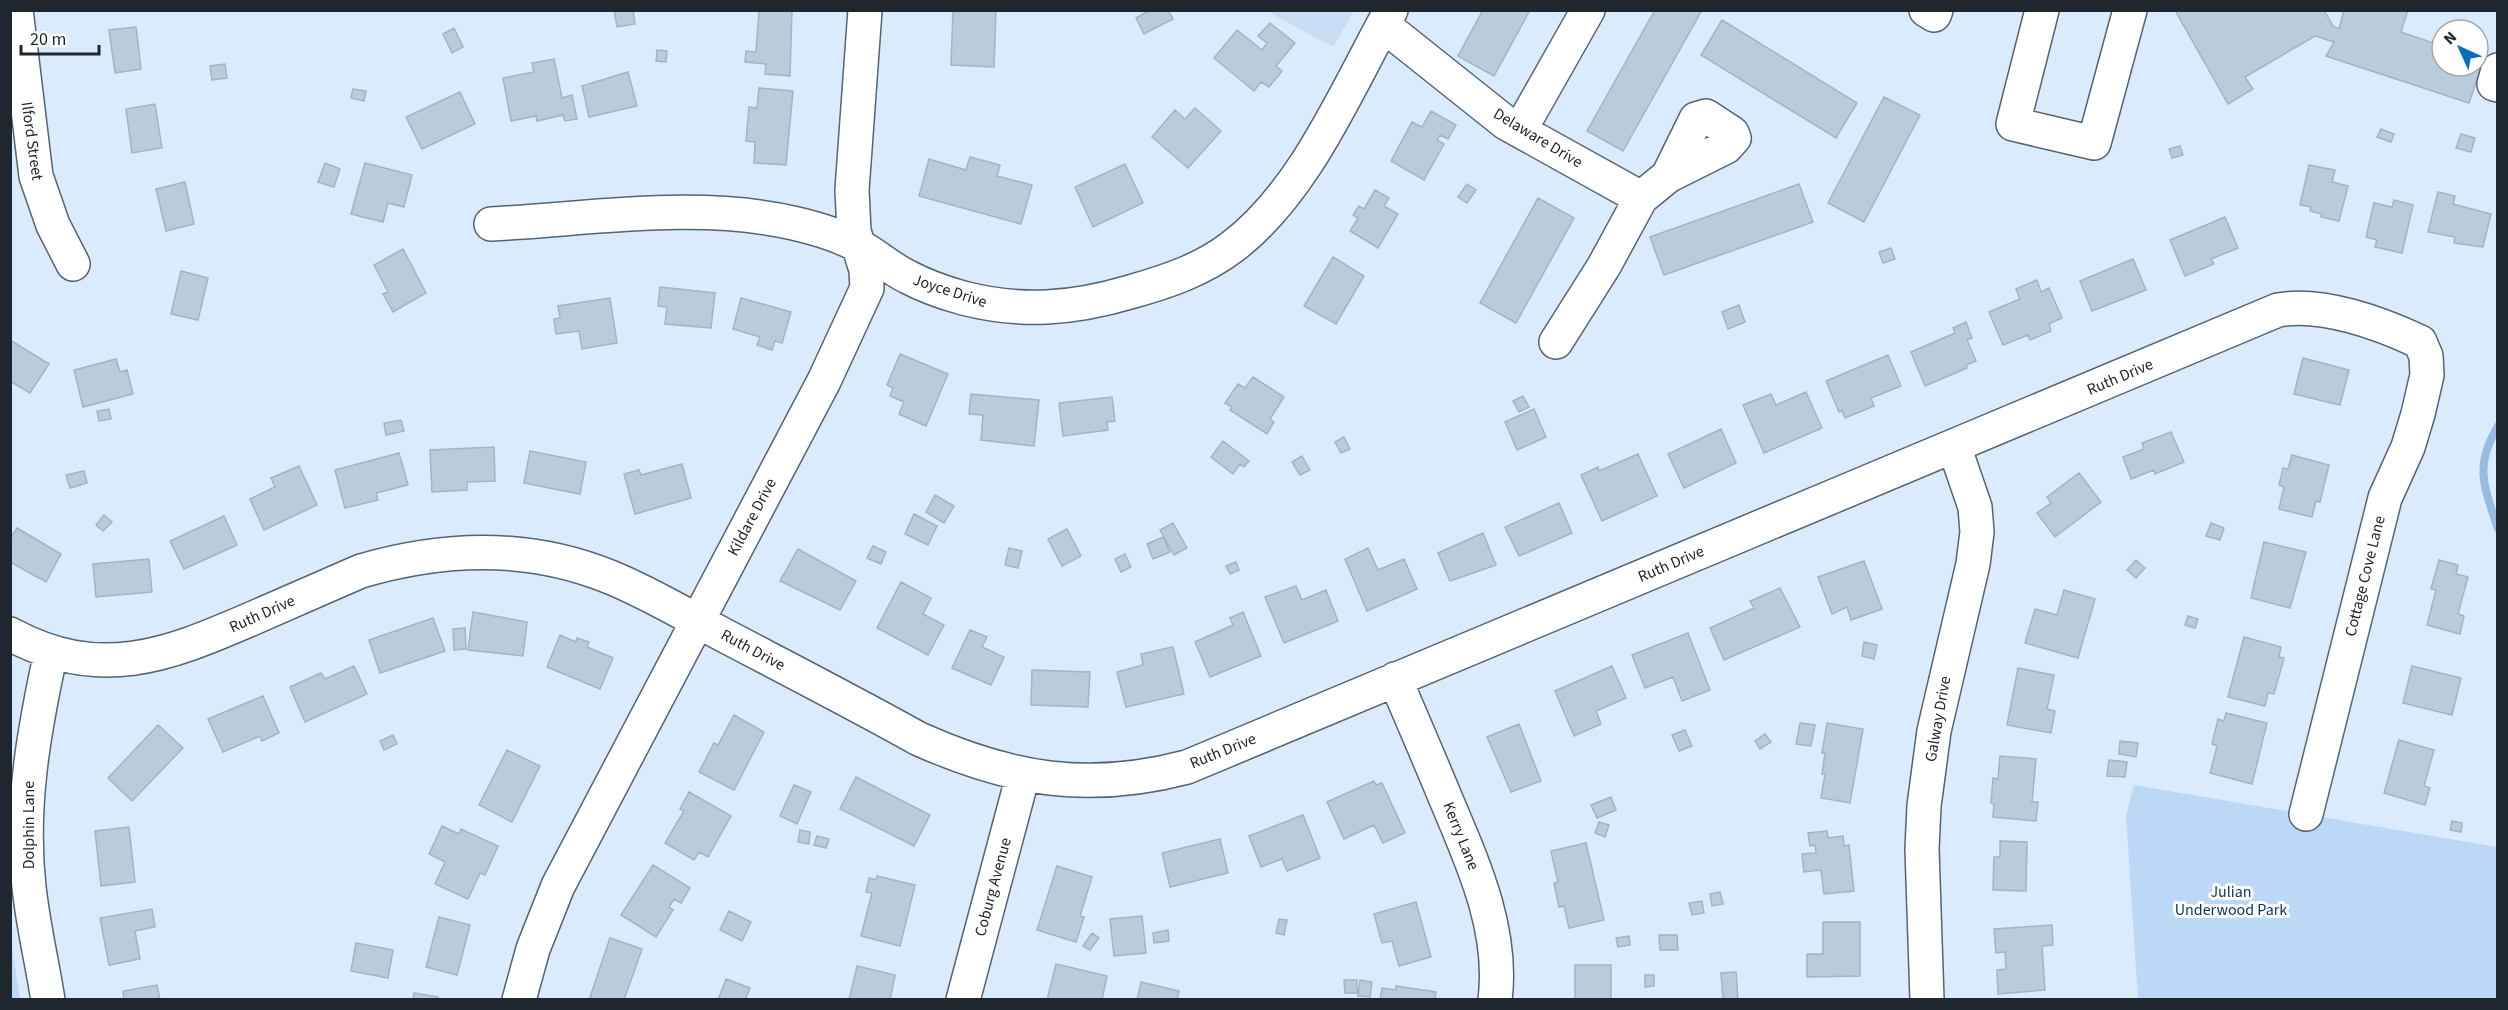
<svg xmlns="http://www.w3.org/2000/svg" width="2508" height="1010" font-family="'Source Sans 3',sans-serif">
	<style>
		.built { fill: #c7ddf4 }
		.green { fill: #bbd8f7 }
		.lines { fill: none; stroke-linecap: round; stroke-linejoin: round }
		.stream { stroke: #97bbe1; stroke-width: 8 }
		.building { fill: #bacbdc; stroke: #a3b4c5; stroke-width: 1.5 }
		.minor-casing { stroke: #556473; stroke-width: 36 }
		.minor { stroke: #fff; stroke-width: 33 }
		.labels { text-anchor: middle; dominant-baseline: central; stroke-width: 6; stroke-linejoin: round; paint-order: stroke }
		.street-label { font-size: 16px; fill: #20262d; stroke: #fff }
		.park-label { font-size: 16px; fill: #0b3458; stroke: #fff }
	</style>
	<rect width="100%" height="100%" fill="#daebfd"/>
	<path class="built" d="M1267 11 1354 10V11L1333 47Z"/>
	<path class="green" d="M2134 785 2497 847V999H2138L2126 816Z
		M10 940H11L20 999H11Z"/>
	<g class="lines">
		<path class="stream" d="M2498 426C2473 468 2485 488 2498 529"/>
	</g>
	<path class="building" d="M614 10H633L635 24 617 27Z
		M759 10H792L790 76 765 74 766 64 745 62 746 51 756 52Z
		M953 10H996L994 67 951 65Z
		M1150 10H1168L1173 19 1144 34 1136 18Z
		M1483 10H1530L1494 76 1458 56Z
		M1655 10H1702L1623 151 1587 131Z
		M2179 10H2324L2333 26 2339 29 2344 10H2408L2401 32 2442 46V66H2478V57L2484 59 2469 103 2326 56 2334 42 2315 36 2245 77 2253 89 2228 104 2176 12Z
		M1722 20 1857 103 1836 138 1701 55Z
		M1270 23 1295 43 1276 66 1282 71 1269 87 1261 82 1254 91 1214 58 1237 30 1262 50 1267 43 1258 36Z
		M136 27 141 69 115 73 109 30Z
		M454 28 463 47 452 53 443 34Z
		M657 50 667 51 666 62 656 61Z
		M554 59 562 98 572 95 577 119 565 121 563 115 537 121 536 116 511 121 503 78 534 72 532 63Z
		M225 64 227 78 212 80 210 66Z
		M628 72 637 106 589 117 582 86Z
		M759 88 793 91 786 165 754 163 755 142 746 141 749 107 757 108Z
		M353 89 366 91 364 101 351 98Z
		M460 92 475 124 422 149 406 117Z
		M1884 97 1920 115 1864 222 1828 203Z
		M155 104 162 148 132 153 126 109Z
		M1195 108 1221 131 1188 168 1152 137 1175 110 1185 119Z
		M1431 111 1456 125 1448 139 1440 135 1437 140 1444 144 1424 180 1391 161 1412 122 1422 127Z
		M2381 129 2394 134 2391 142 2377 137Z
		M2461 134 2475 138 2471 152 2456 148Z
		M2180 146 2183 155 2172 158 2169 149Z
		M970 157 1000 165 997 176 1032 185 1021 224 919 196 929 159 966 170Z
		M325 163 340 169 334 187 318 182Z
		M365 163 412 175 404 207 388 203 383 222 351 214Z
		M1125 164 1143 203 1093 227 1075 187Z
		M2309 165 2335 170 2332 182 2348 186 2339 221 2321 217 2322 214 2310 211 2311 207 2300 205Z
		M185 182 194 224 166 231 156 189Z
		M1467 184 1476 190 1467 203 1458 197Z
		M1799 184 1813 222 1664 275 1650 237Z
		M1375 190 1389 198 1384 206 1398 214 1378 248 1350 231 1358 218 1353 215 1359 206 1364 209Z
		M2438 192 2455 196 2453 204 2491 214 2483 247 2454 243 2455 237 2428 232Z
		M1538 198 1574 218 1516 323 1480 303Z
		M2394 200 2413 205 2402 253 2375 247 2377 240 2366 237 2374 203 2392 207Z
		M2225 217 2238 248 2211 259 2214 264 2185 276 2170 240Z
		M1891 248 1895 259 1883 263 1879 252Z
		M403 249 426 293 393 312 383 294 388 292 374 265Z
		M1333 257 1364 276 1336 324 1304 306Z
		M2133 259 2146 290 2092 311 2080 281Z
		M181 271 208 278 198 320 171 314Z
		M2037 280 2041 292 2049 288 2062 318 2049 324 2051 331 2030 340 2028 335 2003 345 1989 312 2020 299 2016 289Z
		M660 287 715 293 711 328 665 324 667 307 658 306Z
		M610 298 617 343 582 349 579 331 556 334 554 319 560 318 558 306Z
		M741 298 791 312 782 343 775 341 772 350 757 345 760 337 733 329Z
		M1739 305 1745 322 1728 329 1722 312Z
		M1966 322 1972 338 1967 340 1976 361 1966 365 1967 368 1925 386 1911 352 1955 333 1953 328Z
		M10 340 49 364 30 393 10 381Z
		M900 354 948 374 926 426 899 414 904 402 890 396 893 388 887 385Z
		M1888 355 1901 386 1871 398 1874 406 1845 418 1842 411 1839 412 1826 381Z
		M2303 358 2349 370 2340 405 2294 394Z
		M116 359 120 372 127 370 133 394 83 407 74 370Z
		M1253 377 1284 397 1270 419 1274 422 1267 434 1230 410 1232 407 1225 403 1238 384 1245 388Z
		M1806 392 1822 428 1764 453 1743 405 1771 394 1776 405Z
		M971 394 1039 400 1034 446 981 440 983 415 969 414Z
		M1523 396 1529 407 1519 412 1513 401Z
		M1112 397 1115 421 1107 422 1108 430 1063 436 1059 403Z
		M109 409 111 419 99 421 97 411Z
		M1534 409 1546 437 1517 450 1505 422Z
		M401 420 404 431 386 435 384 423Z
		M1721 429 1736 463 1684 488 1668 454Z
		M2171 432 2184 462 2155 474 2154 470 2131 479 2123 457 2144 449 2142 443Z
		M1344 437 1350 449 1341 453 1335 442Z
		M1223 441 1249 461 1244 467 1240 464 1233 474 1211 457Z
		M494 447 495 481 467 482V490L432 492 430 450Z
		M530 451 586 462 580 494 524 483Z
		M399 453 408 485 376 493 378 500 345 508 335 470Z
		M1638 454 1657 496 1602 521 1581 475 1598 467 1599 471Z
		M2292 455 2329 465 2320 502 2316 501 2312 517 2279 509 2284 487 2279 485 2283 468 2288 469Z
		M1302 456 1310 470 1300 475 1292 462Z
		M682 464 691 498 635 514 624 474 639 470 641 475Z
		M299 466 317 505 264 530 250 499 275 487 271 478Z
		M84 471 87 483 70 488 66 475Z
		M2079 473 2101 502 2055 537 2037 513 2051 503 2047 497Z
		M935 495 954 506 944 523 926 512Z
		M1559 503 1572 533 1519 556 1505 527Z
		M914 514 937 526 928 545 905 534Z
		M104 515 112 522 103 531 96 525Z
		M224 516 237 545 184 569 170 541Z
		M1173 523 1187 548 1174 555 1160 530Z
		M2211 523 2224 528 2220 540 2206 536Z
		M17 528 61 554 46 582 10 562V539Z
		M1067 529 1081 556 1062 566 1048 539Z
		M1483 533 1496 565 1450 581 1438 553Z
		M1163 537 1170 552 1153 559 1147 544Z
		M2264 542 2306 552 2290 608 2251 598Z
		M873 546 886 552 881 564 867 558Z
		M1009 548 1022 551 1018 568 1005 565Z
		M1368 548 1378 570 1404 559 1417 589 1367 611 1345 559Z
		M798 549 856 581 840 610 780 581Z
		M1125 554 1131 567 1121 572 1115 559Z
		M149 559 152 592 96 597 93 564Z
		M2136 560 2145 568 2136 578 2127 570Z
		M2439 560 2458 565 2456 574 2468 577 2458 614 2464 616 2460 634 2427 625 2436 590 2431 589Z
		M1864 561 1882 609 1851 620 1847 607 1832 614 1818 577Z
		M1236 562 1239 570 1230 574 1226 566Z
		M901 582 931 598 923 614 944 625 928 655 877 628Z
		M1296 586 1302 600 1326 590 1338 621 1284 643 1265 597Z
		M1780 588 1800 627 1724 660 1710 628 1754 608 1750 601Z
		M2064 590 2095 599 2078 658 2025 643 2035 609 2057 615Z
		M473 612 527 622 523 656 468 650Z
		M1243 612 1261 656 1210 677 1195 642 1233 625 1230 618Z
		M2188 616 2198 619 2195 628 2185 625Z
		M433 618 445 651 380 673 369 640Z
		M465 628 466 649 454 650 453 629Z
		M970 630 987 637 982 647 1004 657 991 685 952 668Z
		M1688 633 1710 690 1682 701 1673 677 1645 688 1632 655Z
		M560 635 576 642 577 638 589 642 587 647 613 658 600 689 547 667Z
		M2244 637 2281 647 2279 657 2284 658 2274 694 2268 693 2265 706 2228 697Z
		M1864 642 1877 645 1874 659 1862 656Z
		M1173 647 1184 694 1126 707 1117 672 1143 665 1141 654Z
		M354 666 367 694 305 722 290 687 321 673 325 679Z
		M1612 666 1626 698 1596 711 1601 724 1574 736 1555 691Z
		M2412 666 2461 678 2452 715 2403 703Z
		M2018 668 2054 675 2047 709 2055 711 2051 733 2007 725Z
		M1032 670 1090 672 1088 707 1031 705Z
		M263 696 279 733 262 741 260 736 223 752 208 719Z
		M2226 713 2267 723 2252 784 2210 773 2217 746 2212 744 2218 719 2224 721Z
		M734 715 764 732 734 790 699 772 714 743 718 745Z
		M1800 723 1815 725 1811 746 1796 744Z
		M1827 723 1863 729 1850 803 1821 798 1825 774H1822L1825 753H1822Z
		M1519 724 1541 781 1511 792 1487 737Z
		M158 725 183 748 132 801 108 778Z
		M1685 730 1692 746 1679 751 1672 735Z
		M1765 734 1771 742 1760 749 1755 741Z
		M393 735 397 744 384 750 380 741Z
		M2399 740 2434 750 2424 786 2430 788 2425 805 2384 793Z
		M2120 741 2138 743 2136 757 2119 754Z
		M507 750 540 766 512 822 479 805Z
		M2000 756 2036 759 2032 802H2038L2036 821 1993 817 1994 804 1991 803 1993 778 1998 779Z
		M2109 760 2127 762 2125 777 2107 776Z
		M856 777 930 815 914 846 840 809Z
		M1374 781 1376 785 1382 783 1405 833 1383 843 1374 825 1344 839 1327 802Z
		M794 785 811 792 797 824 780 816Z
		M689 792 731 816 708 857 699 852 694 860 665 843 684 811 680 809Z
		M1611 797 1616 810 1597 818 1591 805Z
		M1303 815 1320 858 1287 871 1282 859 1261 867 1249 836Z
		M2452 821 2462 823 2461 832 2450 830Z
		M1599 822 1609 825 1605 837 1595 833Z
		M442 826 459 834 461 829 498 846 485 875 480 873 468 899 435 884 445 862 429 854Z
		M129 827 135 882 101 886 95 831Z
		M800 830 810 832 809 844 798 842Z
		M1827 831 1828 838 1843 836 1844 846 1849 845 1854 891 1824 894 1821 870 1804 872 1802 854 1816 853 1815 845 1810 846 1808 833Z
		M817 836 829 839 826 848 814 845Z
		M1220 839 1228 873 1170 887 1162 853Z
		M2000 841 2027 842 2026 891 1993 890 1994 857H2000Z
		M1586 843 1604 920 1569 928 1564 906 1559 907 1554 883 1558 882 1551 851Z
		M653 865 690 888 681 903 674 899 669 907 673 910 656 937 621 915Z
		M1057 866 1092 877 1080 916 1084 917 1076 942 1037 930Z
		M877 876 915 885 900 946 861 936 872 893 866 892 869 878 876 880Z
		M1720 892 1723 904 1712 906 1710 894Z
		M1702 901 1704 913 1692 915 1689 903Z
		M1416 902 1431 957 1399 966 1392 941 1382 943 1374 914Z
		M152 909 155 927 135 931 140 959 109 965 100 918Z
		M729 911 751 922 742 941 720 930Z
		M1142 916 1146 953 1114 956 1110 919Z
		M439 917 470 925 457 975 426 967Z
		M1279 919 1287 920 1284 935 1276 933Z
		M1823 922H1860V976L1807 977V954H1823Z
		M2052 925 2053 945 2042 946 2045 990 1998 994 1997 970 2006 969 2005 952 1996 953 1994 929Z
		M1168 930 1169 941 1154 943 1153 933Z
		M1092 933 1099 938 1090 950 1083 946Z
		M1659 935H1677L1678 950H1660Z
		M1629 936 1630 945 1618 947 1616 938Z
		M610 938 642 949 624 1000H589Z
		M356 943 393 950 388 978 351 971Z
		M1056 964 1107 976 1102 1000H1047Z
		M1575 965H1611V1000H1575Z
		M857 966 895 975 890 1000H849Z
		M1736 972 1738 1000H1723L1721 973Z
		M1645 975H1654V986L1645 987Z
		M726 979 750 988 745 1000H718Z
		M1344 980H1357V993H1345Z
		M1360 980 1372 982 1370 997 1358 996Z
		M1141 982 1179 991 1177 1000H1137Z
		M157 985 160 1000H124L123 991Z
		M1396 986 1436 992 1435 1000H1380L1382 988 1396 990Z
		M414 993 438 997V1000H413Z"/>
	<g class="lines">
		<defs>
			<path id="minor" d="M16 10 36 176 53 225 73 264
				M1926 10 1934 15 1936 10
				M2042 10 2013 124 2094 143 2130 10
				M1383 25 1506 123 1641 198
				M2498 70 2494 84 2498 85
				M1520 130 1588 10
				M491 224C589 219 697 201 793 223 815 228 839 235 859 246 876 255 891 269 908 277 925 286 945 293 963 298 1021 313 1073 309 1130 292 1166 282 1202 270 1232 247 1305 192 1347 89 1391 10
				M1556 342 1604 266 1641 198 1668 176 1696 119 1706 116 1732 133 1734 138 1726 147 1668 176
				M10 634C99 682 166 656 251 619 288 603 324 587 361 571 443 547 529 544 610 577 652 594 694 620 735 641 796 673 858 705 919 739 1011 780 1088 793 1187 767L2278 310C2322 302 2380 323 2420 342L2426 356 2427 375 2418 414 2408 447 2385 498 2306 814
				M1395 679C1412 719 1429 758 1445 797 1472 861 1504 929 1495 1000
				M48 1000C42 962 33 925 29 887 20 807 34 730 51 652
				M519 1000 533 949 558 886 824 381 867 288 866 270 854 231 852 190 865 10
				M963 1000 1023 775
				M1927 1000 1922 849 1924 806 1934 731 1973 564 1977 532 1975 507 1954 446"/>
		</defs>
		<use href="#minor" class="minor-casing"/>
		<use href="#minor" class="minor"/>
	</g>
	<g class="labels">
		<g class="street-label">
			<text transform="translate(1538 138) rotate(31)">Delaware Drive</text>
			<text transform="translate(32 141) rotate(82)">Ilford Street</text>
			<text transform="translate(950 291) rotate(18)">Joyce Drive</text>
			<text transform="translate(2120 377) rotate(-23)">Ruth Drive</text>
			<text transform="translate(752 517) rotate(-62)">Kildare Drive</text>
			<text transform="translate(1671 564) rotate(-23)">Ruth Drive</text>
			<text transform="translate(2365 576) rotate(-76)">Cottage Cove Lane</text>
			<text transform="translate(262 614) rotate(-24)">Ruth Drive</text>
			<text transform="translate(753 650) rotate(28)">Ruth Drive</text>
			<text transform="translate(1938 719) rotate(-80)">Galway Drive</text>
			<text transform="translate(1223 751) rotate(-22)">Ruth Drive</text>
			<text transform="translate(29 825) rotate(-90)">Dolphin Lane</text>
			<text transform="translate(1461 836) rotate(68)">Kerry Lane</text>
			<text transform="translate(993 887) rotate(-75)">Coburg Avenue</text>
		</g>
		<g class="park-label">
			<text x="2231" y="892">Julian<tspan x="2231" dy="18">Underwood Park</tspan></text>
		</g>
	</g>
	<rect width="2508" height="1010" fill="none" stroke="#20262d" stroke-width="24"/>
	<g transform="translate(2460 48) rotate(315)"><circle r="28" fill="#ffffff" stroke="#a6a8ab" stroke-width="1.5"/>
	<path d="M0-4.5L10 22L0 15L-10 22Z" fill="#076eba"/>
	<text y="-9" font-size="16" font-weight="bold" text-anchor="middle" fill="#20262d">N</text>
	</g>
	<path d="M21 45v9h78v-9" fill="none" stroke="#20262d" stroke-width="3"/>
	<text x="30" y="45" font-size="18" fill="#20262d" stroke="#ffffff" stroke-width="4.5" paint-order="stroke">20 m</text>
</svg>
